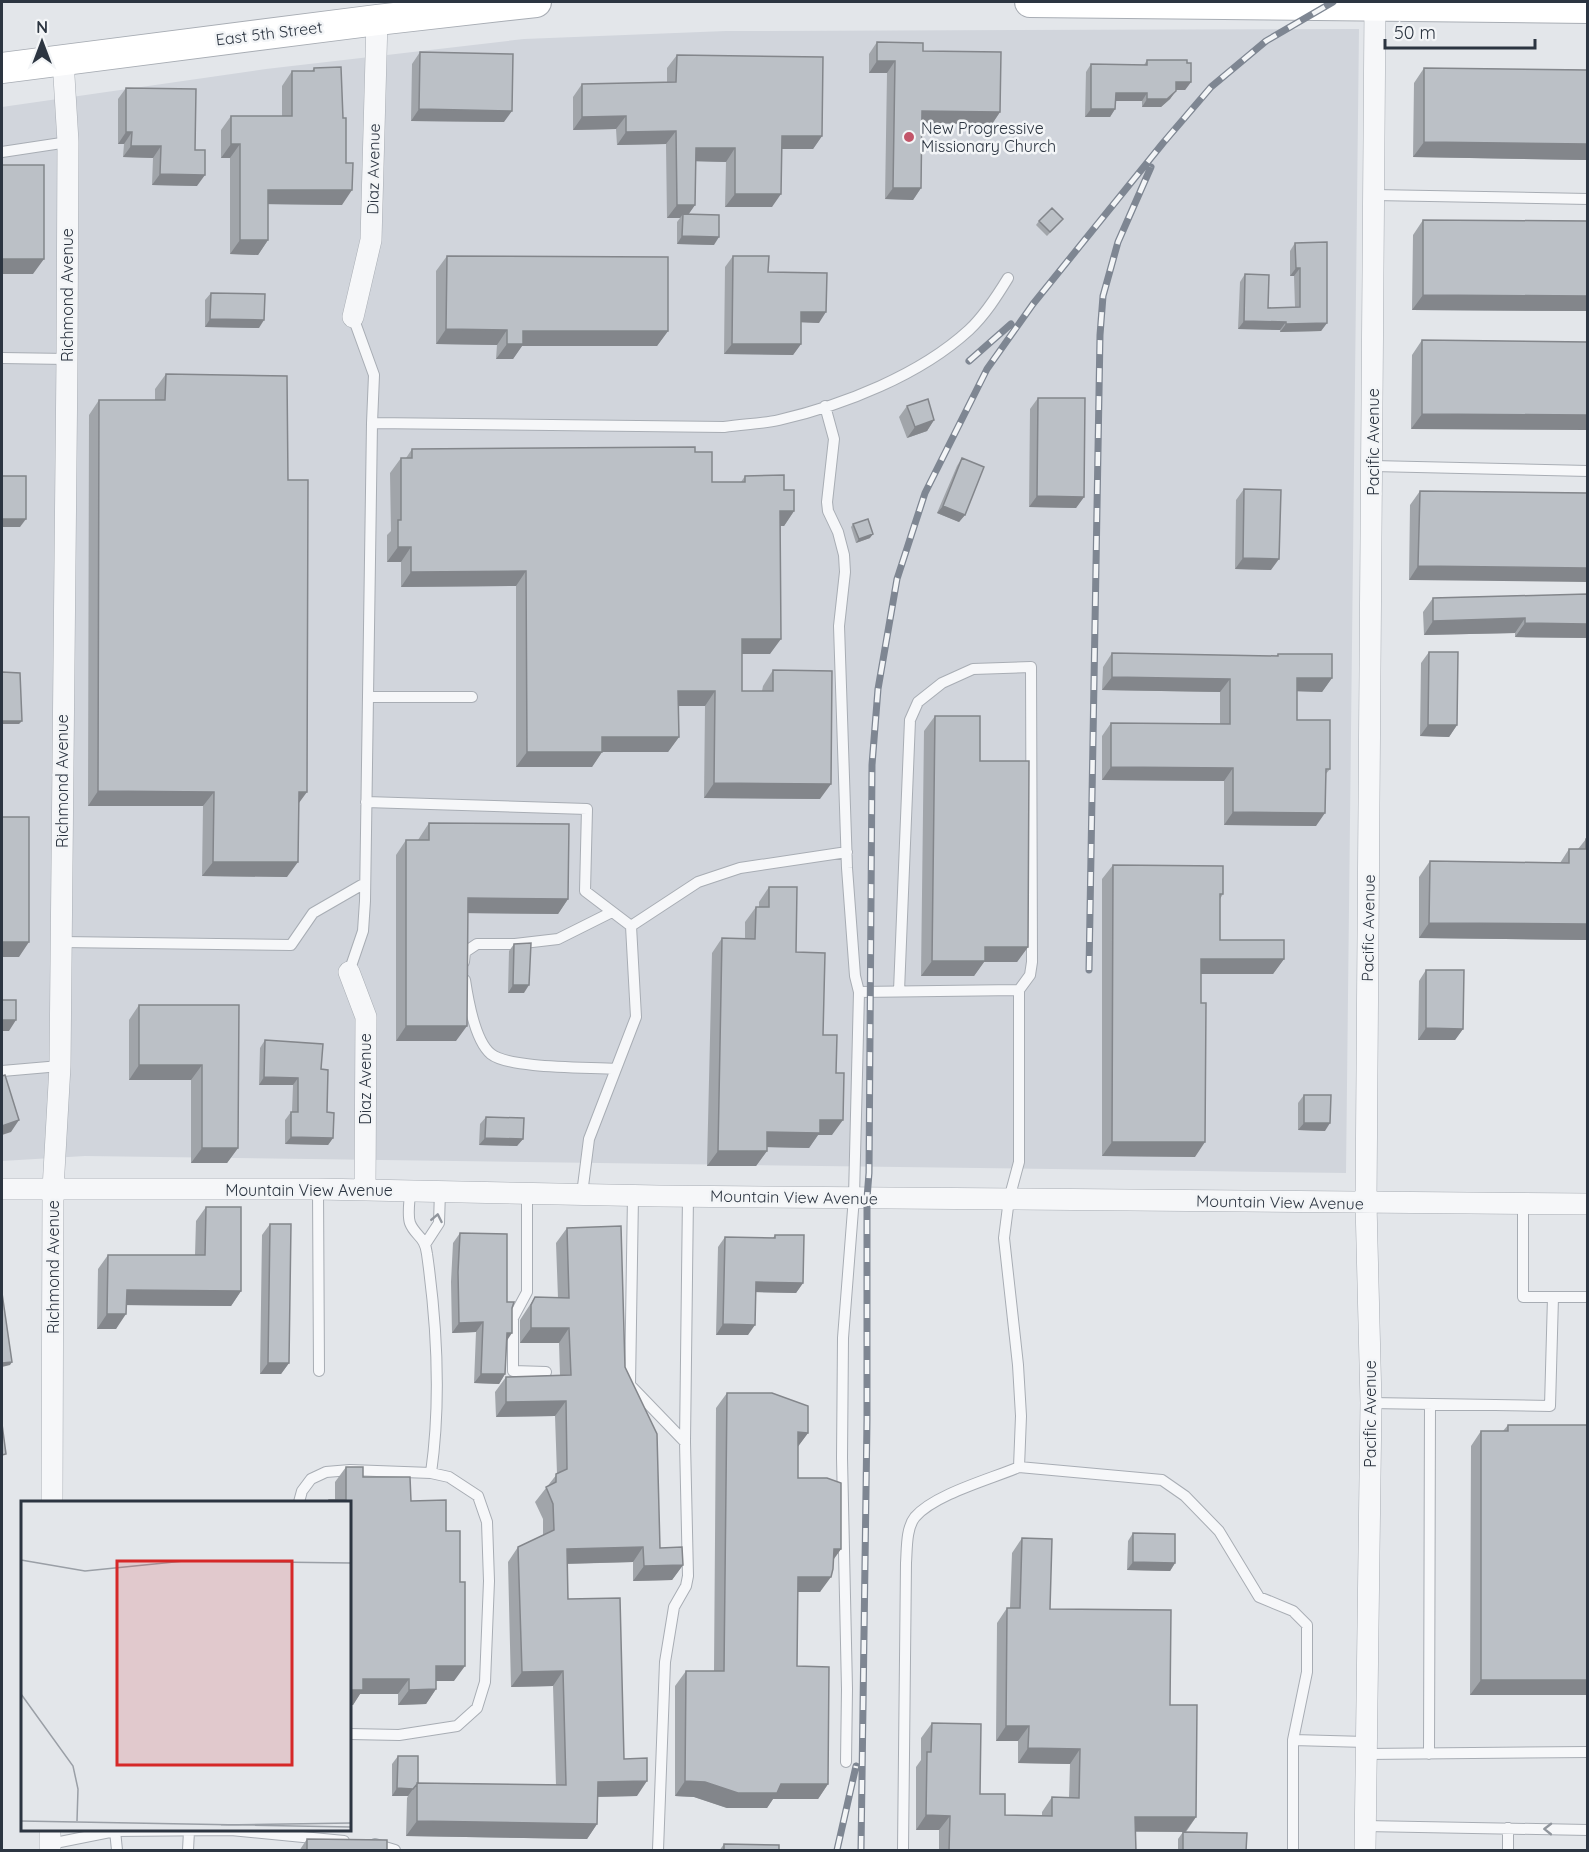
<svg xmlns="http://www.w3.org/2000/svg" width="1589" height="1852" font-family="Quicksand,sans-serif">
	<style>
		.built { fill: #d1d5dc }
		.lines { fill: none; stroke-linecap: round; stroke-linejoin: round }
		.service-casing { stroke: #a8adb4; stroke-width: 12 }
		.minor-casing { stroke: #a8adb4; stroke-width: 22 }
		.secondary-casing { stroke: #a8adb4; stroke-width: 32 }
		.service { stroke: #f6f7f9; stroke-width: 10 }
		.minor { stroke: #f6f7f9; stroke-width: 21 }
		.secondary { stroke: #fff; stroke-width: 30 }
		.rail-casing { stroke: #7e8692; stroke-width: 7 }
		.rail { stroke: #f3f5f7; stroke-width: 4.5; stroke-dasharray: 14; stroke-linecap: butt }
		.wall { fill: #a1a5aa }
		.shaded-wall { fill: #83868b }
		.building { fill: #bbc0c6; stroke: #83868b; stroke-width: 1.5 }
		.oneway { stroke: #91969d }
		.poi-dot { fill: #c25569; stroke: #f3f5f7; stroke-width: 2 }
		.labels { text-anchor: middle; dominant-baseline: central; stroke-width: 5; stroke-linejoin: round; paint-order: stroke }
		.street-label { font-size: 16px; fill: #2c3541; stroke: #f3f5f7 }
		.poi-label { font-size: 16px; fill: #2c3541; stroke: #f3f5f7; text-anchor: start }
		.inset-road { fill: none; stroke: #9a9fa6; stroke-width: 1.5 }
		.view { fill: #d62828; fill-opacity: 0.15; stroke: #d62828; stroke-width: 3 }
		.inset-edge { fill: none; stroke: #2c3541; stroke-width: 3 }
	</style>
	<rect width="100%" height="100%" fill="#e3e6ea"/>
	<path class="built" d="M1359 29 1346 1173 85 1156 2 1161V107L266 69 524 39 726 31Z"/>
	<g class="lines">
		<defs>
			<path id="service" d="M2 152 68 142
				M1374 195 1588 199
				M353 317 374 375 372 423 724 427C742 424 762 424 779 420 844 405 920 375 969 330 985 315 997 296 1008 278
				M2 358 67 359
				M825 406 834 439 827 502 828 511 838 532 844 555 845 572 839 626 847 868 855 976 859 992
				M1373 466 1588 471
				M368 697H472
				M366 802 587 809 585 891 631 926 636 1017 589 1139 582 1194
				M631 926 698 882 740 868 847 852
				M61 942 291 945 313 913 365 883
				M464 962 465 952 477 944H515L558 939 612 912
				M349 972 363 931 365 901 372 423
				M465 980C468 1000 475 1041 491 1054 510 1069 589 1067 616 1069
				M899 991 910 720 918 702 942 683 973 669 1031 667 1032 962 1030 975 1019 990
				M2 1071 60 1066
				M318 1189 319 1371
				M410 1191C410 1200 407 1214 410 1223 415 1236 425 1236 427 1254 437 1325 441 1402 431 1473
				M527 1192V1292L513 1318V1371L546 1372
				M633 1196 630 1385 685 1442 688 1196
				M1523 1202V1297H1553
				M426 1243 439 1223 440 1191
				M1371 1403 1550 1406 1553 1297H1588
				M1019 1467 1162 1480 1185 1496 1219 1531 1259 1597 1293 1611 1307 1625V1672L1293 1740V1850
				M299 1502 302 1491 311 1479 326 1472 350 1470 431 1473 449 1477 478 1496 487 1522 489 1581 485 1682 477 1708 457 1726 399 1735 350 1734
				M1293 1740 1366 1742
				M1366 1754 1588 1752
				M1429 1754 1430 1404
				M846 1762 847 1689 842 1458 843 1338 854 1197 859 992 1019 990V1162L1009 1199 1004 1238 1018 1365 1021 1416 1019 1467C991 1479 935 1494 915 1517 906 1528 907 1549 906 1563L903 1850
				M1365 1826 1588 1830
				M115 1831 117 1850
				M50 1844 115 1831 231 1830 344 1841
				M375 1844 395 1850
				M188 1850 189 1831
				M658 1850 665 1662 674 1607 686 1586 688 1576 685 1442
				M1508 1850V1828"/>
			<path id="minor" d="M353 317 371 240 377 20
				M349 972 366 1017 365 1190
				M2 1189H318L659 1196 1588 1204
				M52 1502 53 1189 60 1066 67 359 68 142 63 60
				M50 1830V1850
				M1365 1850 1371 1403 1366 1203 1375 5"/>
			<path id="secondary" d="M1030 2 1588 8
				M2 68 377 20 536 2"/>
		</defs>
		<use href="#service" class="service-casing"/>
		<use href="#minor" class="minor-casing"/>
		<use href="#secondary" class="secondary-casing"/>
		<use href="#service" class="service"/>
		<use href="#minor" class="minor"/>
		<use href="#secondary" class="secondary"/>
		<defs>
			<path id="rail" d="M969 361 1011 324
				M1089 970 1100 335 1103 296 1118 242 1151 167
				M837 1850 856 1766
				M861 1850 867 1420V1198L869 1173 872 765 878 689 897 579 925 493 987 369 1033 304 1163 143 1211 87 1266 41 1333 2"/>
		</defs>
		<use href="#rail" class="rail-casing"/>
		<use href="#rail" class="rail"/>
	</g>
	<path class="wall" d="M877 42 923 51 1000 112 992 124 922 123 921 188 913 200 885 199 887 73H869V54Z
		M420 52 504 122 411 121 412 64Z
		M677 55 822 136 813 149H782L772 207H725L726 162 696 161 695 205 688 214 714 245 677 244V222L680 218H667L666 144 617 145 616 129 573 130V97L582 84 667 82V68Z
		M1147 60 1187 63 1191 82 1185 90H1176L1170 99 1161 107H1142V101H1115V109L1110 117H1085L1086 72 1091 64 1144 65Z
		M314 68 342 205 268 204V240L258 255 230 254V158H221V130L231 116H282V86L292 71H312Z
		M1424 68 1587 70V160L1413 157 1414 83Z
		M126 88 195 150 197 186 152 185 153 158 123 157 124 144H118V99Z
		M1063 219 1047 236 1036 225 1039 221Z
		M1423 220 1587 221V311L1412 310 1413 235Z
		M1295 243 1327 323 1321 331 1280 332V330L1238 329 1240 282 1245 274 1268 308 1295 307 1294 276H1290V251Z
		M447 256 668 331 657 346H522L513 359H496L497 345 436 344V271Z
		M733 256 768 272 819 323 801 322V344L793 355 724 354 725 267Z
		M211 293 259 328 205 327V300Z
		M1422 340 1587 342 1411 429 1412 355Z
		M166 374 288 480 298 803 287 877 202 876 203 806H88L89 415 99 400H155V389Z
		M1038 398 1084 497 1076 508 1029 507 1030 409Z
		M907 406 934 420 927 431 907 438 899 417Z
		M412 449 695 452 712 482H741L745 476 784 490 794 511 784 526H781L770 654H742V691H762L763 686 773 670 820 799 704 798 705 706H679V737L668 752H602L592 767H516V586L401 587V562H387V535L391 531 390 473 401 458H406Z
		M962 458 965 515 959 522 937 513 957 466Z
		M1244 489 1271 570 1235 569 1236 500Z
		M1420 491 1587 493 1409 580 1410 505Z
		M853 524 870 538 856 543 851 527Z
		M1587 594V638L1515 637V633L1424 635 1423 612 1433 598Z
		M1429 652 1457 725 1449 737 1420 736 1421 663Z
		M1112 653 1276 656 1278 654 1332 678 1322 692 1297 691V720L1330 769 1325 775 1316 826 1224 825V781L1102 780V736L1111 723 1220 724V692L1102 690 1103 667Z
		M935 716 980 761 1028 947 1017 962H984L974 976H921L924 731Z
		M429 823 568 899 558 914 467 913 456 1041H396V855L406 840H418Z
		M1586 839H1587V940L1419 938V877L1430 861 1560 863 1569 849H1578Z
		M1113 865 1223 894 1220 899V940L1284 959 1273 974H1201V1003L1195 1157 1102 1156V879Z
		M769 887 796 952 823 1035 832 1135H818L809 1148 767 1147V1151L756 1166H707L712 953 722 938H745V922L756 907H759V902Z
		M514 944 524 993H508L509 951Z
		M1426 970 1463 1029 1455 1040H1418L1419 981Z
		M139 1005H239L238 1148 227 1163H191V1080H129V1020Z
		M265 1040 321 1069 327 1112 333 1138 328 1145 285 1144V1120L291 1112H292L293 1085H259L260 1048Z
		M1304 1095 1325 1131 1298 1130V1103Z
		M486 1117 523 1139 517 1146 479 1145 480 1124Z
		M206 1207 241 1291 231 1306 127 1305 116 1329H97L98 1269 108 1255H195L196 1221Z
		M270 1224 289 1363 281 1374H260L262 1235Z
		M567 1228 625 1367 660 1548 683 1565 672 1580 633 1581V1562L567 1564 568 1599 624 1759 637 1796 598 1797 597 1824 587 1839 406 1836 407 1798 408 1796H392V1764L398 1756 418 1783 556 1785 553 1686 511 1687 508 1562 518 1547 543 1535V1519L535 1502 557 1474 555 1416 496 1417 495 1392 506 1377 560 1375 559 1343H520V1320L535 1297 558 1298 556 1243Z
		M460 1233 507 1302 512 1308 507 1341 505 1374 499 1384 474 1383 476 1332 452 1333 451 1282 453 1243Z
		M775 1235 803 1283 796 1293 756 1292 748 1335H716L718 1247 725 1237 773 1238Z
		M727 1393 808 1433 798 1446V1478L841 1549 834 1559 820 1592H798L797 1666 828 1784 818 1799H773L767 1808H727L694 1797 675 1796V1686L686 1671H714L716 1408Z
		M1508 1425 1587 1695H1470L1471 1446 1481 1431H1503Z
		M346 1467 411 1501 446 1531 454 1681H436V1689L426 1704 398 1705V1694H360L353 1705H350V1503H327L329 1500H335V1482Z
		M1133 1533 1175 1563 1170 1571 1127 1570 1128 1541Z
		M1022 1538 1050 1609 1170 1705 1196 1817 1186 1832 1246 1851H1178V1839L1183 1832H1135L1136 1851H939V1830H916V1767L921 1760V1738L932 1723 980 1794 1005 1815 1042 1816V1812L1052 1797 1069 1798 1070 1764 1018 1763V1741H996L997 1623 1007 1608H1010L1012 1553Z
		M307 1839 387 1851H299Z
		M724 1844 779 1851H719Z"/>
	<path class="shaded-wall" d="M877 61H895L887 73H869Z
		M1176 82H1191L1185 90H1170Z
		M1176 91 1170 99 1161 107H1142L1147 99Z
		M1116 93H1147L1142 101H1110Z
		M419 109 512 111 504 122 411 121Z
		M1091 109H1115L1110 117H1085Z
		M922 111 1000 112 992 124 914 123Z
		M626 116 616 129 573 130 582 117Z
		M676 131 666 144 617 145 626 132Z
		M126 132H132L124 144H118Z
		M782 136H822L813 149H772Z
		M1424 142 1587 144V160L1413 157Z
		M231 144H240L230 158H221Z
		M131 146H161L153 158 123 157Z
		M696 148H735L726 162 686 161Z
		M160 174 205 175 197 186 152 185Z
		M893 188H921L913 200 885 199Z
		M268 190H352L342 205 258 204Z
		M735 194H781L772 207H725Z
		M677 205H695L686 218 683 214 680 218H667Z
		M682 236 719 237 714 245 677 244Z
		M240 240H268L258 255 230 254Z
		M2 259H44L33 274H2Z
		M1296 268H1300L1294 276H1290Z
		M1423 295 1587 296V311L1412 310Z
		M801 312H826L819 323 794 322Z
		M210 319 264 320 259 328 205 327Z
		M1244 321 1286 322 1280 330 1238 329Z
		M1327 323 1321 331 1280 332 1286 324Z
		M446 329 507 330 497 345 436 344Z
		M523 331H668L657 346H522L513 359H496L507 344Z
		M732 344H801L793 355 724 354Z
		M1422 414 1587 415V430L1411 429Z
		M934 420 927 431 907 438 915 427Z
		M1037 496 1084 497 1076 508 1029 507Z
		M943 506 965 515 959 522 937 513Z
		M780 511H794L784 526H770Z
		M2 519H26L20 527H2Z
		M873 534 870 538 856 543 859 539Z
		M398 547H411L401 562H387Z
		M1243 558 1279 559 1271 570 1235 569Z
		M1418 566 1587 568V582L1409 580Z
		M526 571 516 586 401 587 411 572Z
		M1525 618 1515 633 1424 635 1433 621Z
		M1525 623 1587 624V638L1515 637Z
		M742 639H781L770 654H732Z
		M1112 677 1230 679 1220 692 1102 690Z
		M1297 678H1332L1322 692 1288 691Z
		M678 691H715L705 706H668Z
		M2 721H22L19 724H2Z
		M1428 725H1457L1449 737 1420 736Z
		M602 737H679L668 752H602L592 767H516L527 752Z
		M1111 767 1233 768 1224 781 1102 780Z
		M714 783 831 784 820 799 704 798Z
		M98 791 214 792 203 806H88Z
		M299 792H307L296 807Z
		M1233 812 1325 813 1316 826 1224 825Z
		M213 862H298L287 877 202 876Z
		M468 898 568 899 558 914 457 913Z
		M1429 923 1587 924V940L1419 938Z
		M2 942H29L19 957H2Z
		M985 947H1028L1017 962H984L974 976H921L932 961Z
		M1201 959H1284L1273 974H1191Z
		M513 985H529L524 993H508Z
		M2 1020H16L9 1031H2Z
		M406 1026H467L456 1041H396Z
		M1426 1028 1463 1029 1455 1040H1418Z
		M139 1065H202L191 1080H129Z
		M264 1077 298 1078 293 1085H259Z
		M19 1120 11 1132 2 1135V1126Z
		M820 1120H843L832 1135H818L809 1148 756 1147 767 1132Z
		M1304 1123H1330L1325 1131 1298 1130Z
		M291 1137 333 1138 328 1145 285 1144Z
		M485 1138 523 1139 517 1146 479 1145Z
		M1112 1142H1205L1195 1157 1102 1156Z
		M202 1148H238L227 1163H191Z
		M718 1151H767L756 1166H707Z
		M756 1282 803 1283 796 1293 749 1292Z
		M127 1290 241 1291 231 1306 117 1305Z
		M107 1314H126L116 1329H97Z
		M483 1322 476 1332 452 1333 459 1323Z
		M723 1324 755 1325 748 1335H716Z
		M531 1328H569L559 1343H520Z
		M507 1333H512L506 1342Z
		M12 1362 10 1365 2 1367V1363Z
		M268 1363H289L281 1374H260Z
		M481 1374H505L499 1384 474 1383Z
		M566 1401 555 1416 496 1417 506 1402Z
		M798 1432 808 1433 797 1448Z
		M643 1547 633 1562 556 1564 567 1549Z
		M834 1549H841L830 1564Z
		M1133 1562 1175 1563 1170 1571 1127 1570Z
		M683 1565 672 1580 633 1581 644 1566Z
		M798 1577H831L820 1592H787Z
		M436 1666H465L454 1681H426Z
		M563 1671 553 1686 511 1687 522 1672Z
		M363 1679H409L398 1694H360L353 1705H350V1690Z
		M1481 1680H1587V1695H1470Z
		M436 1689 426 1704 398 1705 409 1690Z
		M1006 1726H1029L1018 1741H996Z
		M1028 1748 1080 1749 1070 1764 1018 1763Z
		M647 1781 637 1796 587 1797 598 1782Z
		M685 1781 781 1784H828L818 1799H773L767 1808H727L694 1797 675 1796Z
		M397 1788 413 1789 408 1796H392Z
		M926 1815 950 1816 939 1830H916Z
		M1135 1817H1196L1185 1832 1125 1831Z
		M417 1821 597 1824 587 1839 406 1836Z"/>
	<path class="building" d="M877 42 923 43V51L1001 52 1000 112 922 111 921 188H893L895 61H877Z
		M420 52 513 54 512 111 419 109Z
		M677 55 823 57 822 136H782L781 194H735V148H696L695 205H677L676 131 626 132V116L582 117V84L676 82Z
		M1147 60H1187V63H1191V82H1176V91L1167 99H1147V93H1116L1115 109H1091V64L1147 65Z
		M341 67 343 118H346V163H353L352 190H268V240H240V144H231V116H292V71H314V68Z
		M1424 68 1587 70V144L1424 142Z
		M126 88 196 89 195 150H205V175L160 174 161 146H131L132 132H126Z
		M2 165H44V259H2Z
		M1052 208 1063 219 1050 232 1039 221Z
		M683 214 719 215V237L682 236Z
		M1423 220 1587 221V296L1423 295Z
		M1327 242V323L1286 324V322L1244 321 1245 274 1269 275 1268 308 1300 307V268H1296L1295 243Z
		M447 256 668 257V331H523V344H507V330L446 329Z
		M733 256H769L768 272 827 273 826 312H801V344H732Z
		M211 293 265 294 264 320 210 319Z
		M1422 340 1587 342V415L1422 414Z
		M166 374 287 376 288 480H308L307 792H299L298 862H213L214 792 98 791 99 400H165Z
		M1038 398H1085L1084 497 1037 496Z
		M928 399 934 420 915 427 907 406Z
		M695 447V452H712V482H745V476L784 475V490H794V511H780L781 639H742V691H773V670L832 671 831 784 714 783 715 691H678L679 737H602V752H527L526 571 411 572V547H398V520H401V458H412V449Z
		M962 458 984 467 965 515 943 506Z
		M2 476H26V519H2Z
		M1244 489 1281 490 1279 559 1243 558Z
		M1420 491 1587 493V568L1418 566Z
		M868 519 873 534 859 539 853 524Z
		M1587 594V624L1525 623V618L1433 621V598Z
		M1429 652H1458L1457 725H1428Z
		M1112 653 1278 656V654H1332V678H1297V720H1330V769H1326L1325 813 1233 812V768L1111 767V723L1230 724V679L1112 677Z
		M2 672 20 673 22 721H2Z
		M935 716H980V761H1029L1028 947H985V961H932Z
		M2 817H29V942H2Z
		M429 823 569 824 568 899 468 898 467 1026H406V840H429Z
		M1586 839H1587V924L1429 923 1430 861 1569 863V849H1586Z
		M1113 865 1223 866V894H1220V940H1284V959H1201V1003H1206L1205 1142H1112Z
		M769 887H797L796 952 825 953 823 1035H837L836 1073H844L843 1120H820V1133L767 1132V1151H718L722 938 755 939 756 907H769Z
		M531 943 529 985H513L514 944Z
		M1426 970H1464L1463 1029 1426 1028Z
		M2 1000H16V1020H2Z
		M139 1005H239L238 1148H202V1065H139Z
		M265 1040 323 1044 321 1069 328 1070 327 1112 334 1113 333 1138 291 1137V1112H298V1078L264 1077Z
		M5 1075 19 1120 2 1126V1076Z
		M1304 1095H1331L1330 1123H1304Z
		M486 1117 524 1118 523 1139 485 1138Z
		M206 1207H241V1291L127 1290 126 1314H107L108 1255H205Z
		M270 1224H291L289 1363H268Z
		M621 1226 625 1367 657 1434 660 1548 682 1547 683 1565 644 1566 643 1547 567 1549 568 1599 620 1598 624 1759 647 1758V1781L598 1782 597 1824 417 1821V1783L566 1785 563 1671 522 1672 518 1547 554 1530 553 1504 546 1487 556 1482V1474L567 1469 566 1401 506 1402V1377L571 1375 569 1328H531V1305L535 1297 569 1298 567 1228Z
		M460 1233 507 1234V1302H514L512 1308V1333H507L505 1374H481L483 1322 459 1323 458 1272Z
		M775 1235H804L803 1283 756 1282 755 1325 723 1324 725 1237 775 1238Z
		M2 1293 12 1362 2 1363Z
		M727 1393H772L808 1406V1433L798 1432V1478H827L841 1483V1549H834L833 1569 831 1577H798L797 1666 829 1667 828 1784H781L777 1793H738L705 1782 685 1781 686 1671H724Z
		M2 1424 6 1454 2 1455Z
		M1508 1425H1587V1680H1481V1431H1508Z
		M346 1467H363V1477H410L411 1501 446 1500V1531H460V1582H465V1666H436V1689L409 1690V1679H363V1690H350V1503H329V1500H346Z
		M1133 1533 1175 1534V1563L1133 1562Z
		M1022 1538 1052 1539 1050 1609 1171 1610 1170 1705H1197L1196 1817H1135L1136 1851H949L950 1816 926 1815 927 1752H931L932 1723 981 1724 980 1794H1005V1815L1052 1816V1797L1079 1798 1080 1749 1028 1748 1029 1726H1006L1007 1608H1020Z
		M398 1756H418V1783L413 1789 397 1788Z
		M1183 1832 1247 1833 1246 1851H1183Z
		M307 1839 387 1840V1851H307Z
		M724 1844 779 1845V1851H724Z"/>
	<defs><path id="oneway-chevron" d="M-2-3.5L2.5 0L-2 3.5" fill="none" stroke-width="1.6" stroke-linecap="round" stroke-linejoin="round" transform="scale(1.5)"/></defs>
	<g class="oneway">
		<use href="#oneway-chevron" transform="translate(437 1218) rotate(-79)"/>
		<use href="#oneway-chevron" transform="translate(1548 1829) rotate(-179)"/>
	</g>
	<circle class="poi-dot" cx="909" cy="137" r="6"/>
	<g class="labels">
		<g class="street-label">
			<text transform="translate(269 33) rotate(-7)">East 5th Street</text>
			<text transform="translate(373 169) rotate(-89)">Diaz Avenue</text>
			<text transform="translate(67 295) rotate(-90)">Richmond Avenue</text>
			<text transform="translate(1373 442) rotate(-90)">Pacific Avenue</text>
			<text transform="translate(62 781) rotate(-90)">Richmond Avenue</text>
			<text transform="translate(1368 928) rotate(-89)">Pacific Avenue</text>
			<text transform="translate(365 1079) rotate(-90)">Diaz Avenue</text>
			<text x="309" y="1190">Mountain View Avenue</text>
			<text transform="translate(794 1197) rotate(1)">Mountain View Avenue</text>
			<text transform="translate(1280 1202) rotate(1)">Mountain View Avenue</text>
			<text transform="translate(53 1267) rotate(-90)">Richmond Avenue</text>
			<text transform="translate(1370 1414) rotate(-90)">Pacific Avenue</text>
		</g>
		<g class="poi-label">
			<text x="921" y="128">New Progressive<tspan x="921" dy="18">Missionary Church</tspan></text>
		</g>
	</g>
	<g transform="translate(21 1501)">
		<rect width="330" height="330" fill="#e3e6ea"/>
		<path class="inset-road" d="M0 59 64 70 163 60 330 62M0 193 52 265 57 288 56 320M0 320 330 326M200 324 330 322"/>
		<path class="view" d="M96 60H271V264H96Z"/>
		<rect width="330" height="330" class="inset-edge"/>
	</g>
	<rect width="1589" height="1852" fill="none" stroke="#2c3541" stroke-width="6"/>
	<g transform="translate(42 42)" stroke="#f3f5f7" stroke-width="4.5" paint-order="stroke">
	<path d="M0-4.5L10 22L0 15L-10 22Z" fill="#2c3541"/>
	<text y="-9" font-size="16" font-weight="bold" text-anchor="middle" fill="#2c3541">N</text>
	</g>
	<path d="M1385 39v9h150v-9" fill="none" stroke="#2c3541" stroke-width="3"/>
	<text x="1394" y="39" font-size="18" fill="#2c3541" stroke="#f3f5f7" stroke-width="4.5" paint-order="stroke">50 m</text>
</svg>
